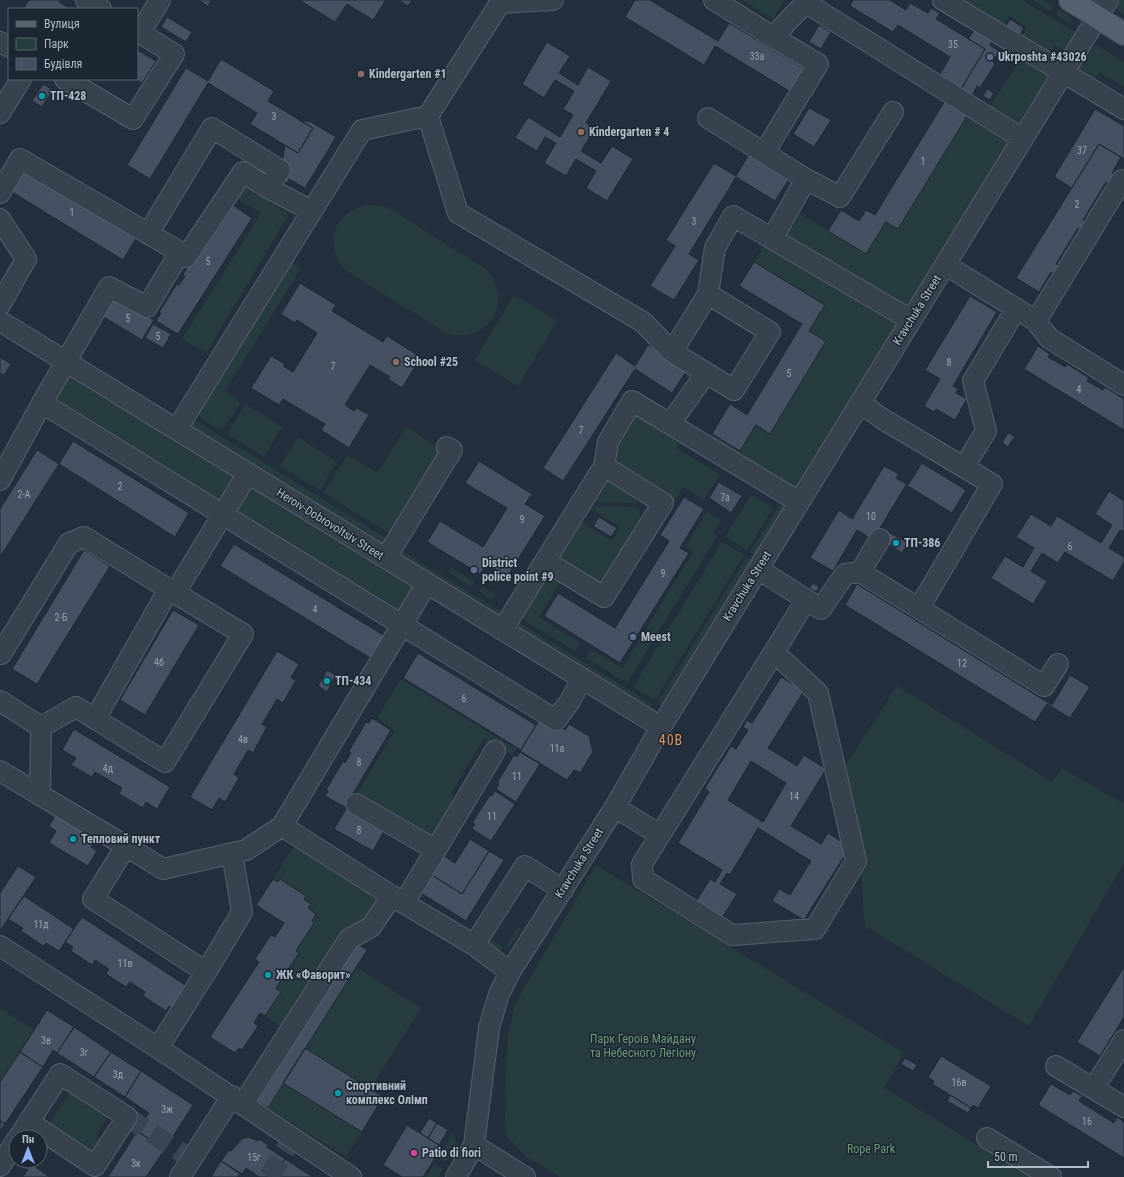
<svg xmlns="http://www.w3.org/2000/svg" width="1124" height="1177" font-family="'Roboto Condensed',sans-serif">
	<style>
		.green { fill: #263c3f }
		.building { fill: #455162; stroke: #1f2835; fill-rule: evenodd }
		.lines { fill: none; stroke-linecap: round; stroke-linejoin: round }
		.minor-tunnel { stroke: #3a4453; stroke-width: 20; stroke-dasharray: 20 10; stroke-linecap: butt }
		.minor-casing { stroke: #565f6c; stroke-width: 22 }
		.major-casing { stroke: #414a57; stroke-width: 24 }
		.minor { stroke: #38414e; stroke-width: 20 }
		.major { stroke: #56606e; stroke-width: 22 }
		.service-dot { fill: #5c6f8a; stroke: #1d2633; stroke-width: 1.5 }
		.education-dot { fill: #8d6e63; stroke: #1d2633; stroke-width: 1.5 }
		.culture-dot { fill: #0f9aa8; stroke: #1d2633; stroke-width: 1.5 }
		.hotel-dot { fill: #d1479c; stroke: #1d2633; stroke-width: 1.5 }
		.labels { text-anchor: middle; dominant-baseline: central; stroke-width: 3; stroke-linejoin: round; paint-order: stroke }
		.number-label { font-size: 10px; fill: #98a1af }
		.poi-label { font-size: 12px; font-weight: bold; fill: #b4bcc9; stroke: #1d2633; text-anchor: start }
		.street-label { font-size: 12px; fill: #b4bcc9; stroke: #1d2633 }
		.park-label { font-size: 12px; fill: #6b9a76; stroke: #1d2633 }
		.quarter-label { font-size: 14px; letter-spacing: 1px; fill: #d59563; stroke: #1d2633 }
	</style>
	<rect width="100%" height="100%" fill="#242f3e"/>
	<path class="green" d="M742 0H785L773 19Z
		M956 0H1022L1079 35 1068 53 1055 45 1047 57 1019 40 1027 27 1009 16 1002 29Z
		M1033 0H1043L1054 7 1051 11Z
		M1117 0H1124V17L1117 9Z
		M1059 10 1069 16 1074 25 1056 15Z
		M1096 45 1124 62V87L1099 72 1094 80 1079 72C1078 61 1088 51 1096 45Z
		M1022 56 1053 75 1019 131 987 112Z
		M969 113 1014 140 909 311 786 237 800 214 866 254 886 222 898 229Z
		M241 184 289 214 206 353 182 339 261 213 233 196Z
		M367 205 384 206 392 210 487 270C514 303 489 343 448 334L345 270C323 244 334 212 367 205Z
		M766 242 902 324 797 496 708 441 712 434 740 450 756 425 770 434 826 342 809 331 825 305 754 262Z
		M290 261 301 268 225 391 241 402 222 431 195 414Z
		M514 295 557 321 518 386 475 360Z
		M72 373 238 477 220 507 54 403Z
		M245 404 282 427 264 457 227 434Z
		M634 409 682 438 676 448 720 474 704 500 683 487 673 504 615 468 612 443Z
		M192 418 389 540 383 549 186 428Z
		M406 427 444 451 392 535 323 493 347 455 378 473Z
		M298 437 337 462 320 490 280 466Z
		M606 474 631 489 638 503 589 502Z
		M251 485 417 589 399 618 233 514Z
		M751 495 773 508 747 550 725 537Z
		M782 501 789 505 757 557 750 552Z
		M586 506 639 507 640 518 637 532 601 589 555 561 580 521 612 541 620 527Z
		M707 511 721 520 713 534 717 536 627 683 586 658 591 649 622 668 693 552 685 547Z
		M722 542 744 555 655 700 633 687Z
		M397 548 505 614 501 621 393 555Z
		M747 557 754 561 665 706 658 702Z
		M451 567 475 582 472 587 448 572Z
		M544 573 560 583 539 617 580 643 575 651 517 616Z
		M482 586 496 595 492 600 479 591Z
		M515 620 652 704 648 711 510 627Z
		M401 679 516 749 512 755 483 739 451 794 461 800 434 844 355 798 395 730 377 718Z
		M897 686 1052 782 1062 768 1124 804V863L1029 1026 865 926 860 857 841 773Z
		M295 845 380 899 284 1029 265 1016 281 992 276 988 299 953 296 951 314 923 312 921 316 914 308 908 311 904 304 899 306 896 280 879 278 882 273 879Z
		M596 865 904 1053 884 1088 1030 1177H560L524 1155 507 1136 505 1118 507 1042 514 1006Z
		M518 927 521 929 510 947 507 946Z
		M483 935 503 947 501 951 480 939Z
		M356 967 421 1008 370 1089 305 1048Z
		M0 1008 34 1030 0 1082Z
		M283 1083 362 1132 346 1157 268 1108Z
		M72 1089 110 1114 95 1137 103 1142 93 1156 47 1126Z
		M453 1133 457 1146 446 1162 438 1158Z
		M434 1164 443 1169 438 1177H426Z"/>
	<path class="building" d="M29 0H60L59 2 71 9H23Z
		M198 0H211L208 6Z
		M299 0H386L373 20 347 4 335 22Z
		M399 0H412L408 6Z
		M635 0H650L718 41 729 23 808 71 794 94 715 46 704 65 625 17Z
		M853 0H890L906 10 910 3 928 13 931 8 940 13 936 19 985 49 961 89 939 76 950 57 898 25 893 32 850 6Z
		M167 17 192 32 186 42 161 27Z
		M1010 19 1024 28 1018 37 1004 29Z
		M819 25 831 32 821 49 809 42Z
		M975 29 993 40 990 45 999 51 993 62 995 64 980 88 977 86 972 96 961 89 985 49 968 39Z
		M547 42 570 56 559 73 578 85 588 67 611 81 586 123 595 128 581 151 601 163 612 146 633 159 607 201 586 188 596 171 576 159 566 176 544 163 556 143 545 137 537 151 515 138 528 117 560 137 573 115 563 109 574 91 555 80 544 98 522 84Z
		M137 44 140 46 137 50 156 61 142 83 135 79H137Z
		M1056 51 1062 55 1059 59 1054 55Z
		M221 59 274 91 268 101 313 128 298 153 250 124 257 113 208 83 150 179 127 165 186 68 208 81Z
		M43 84 53 90 42 107 32 101Z
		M987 89 994 93 990 100 983 96Z
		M946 99 969 113 898 229 886 222 866 254 828 231 841 210 859 221 866 210 875 215Z
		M809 108 831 120 814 147 793 134Z
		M1095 109 1124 126V159L1099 144 1072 188 1054 177Z
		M299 120 311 122 336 137 305 188 289 179 287 183 279 178 285 145 298 153 313 128Z
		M1099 144 1121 157 1112 173 1115 175 1109 184 1106 182 1083 220 1087 223 1083 230 1078 228 1056 264 1059 266 1054 274 1051 272 1039 292 1016 278Z
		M749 154 789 179 775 201 736 177 689 254 699 260 674 300 650 286 675 246 666 240 714 163 736 176Z
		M21 166 138 235 123 260 7 189Z
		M231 204 252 218 178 334 156 321 161 313 159 312 177 284 179 285 185 276 183 274Z
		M754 262 825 305 809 331 826 341 770 434 756 425 740 451 712 434 730 404 747 415 802 324 739 286Z
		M300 283 336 305 332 311 383 342 387 336 421 357 402 388 388 379 390 377 370 365 345 405 354 411 357 408 369 415 349 448 321 430 325 424 283 399 279 405 251 388 271 356 285 364 283 366 293 372 317 333 297 320 295 323 281 314Z
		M114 296 154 320 142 340 102 316Z
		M970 296 997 312 953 386 958 389 956 393 967 399 955 420 936 409 934 412 924 406 940 379 925 370Z
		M153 324 171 334 163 348 145 338Z
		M648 345 687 370 672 393 635 369 563 481 543 468 616 353 635 366Z
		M1038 346 1050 354 1048 357 1057 362 1065 367 1067 364 1089 378 1087 381 1103 390 1105 387 1124 399V430L1024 369Z
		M0 357 11 364 4 375 0 373Z
		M1008 433 1015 436 1008 447 1002 443Z
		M73 441 189 513 175 537 59 464Z
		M37 450 59 464 0 557V509Z
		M479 461 532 494 525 504 545 516 507 577 487 564 480 574 427 542 440 521 483 547 507 508 465 483Z
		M922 463 966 490 952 513 906 485 873 540 857 530 833 571 810 558 839 510 852 519 884 466 899 474 896 478 908 485Z
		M719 482 742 496 731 513 709 498Z
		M1109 491 1124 501V532L1120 530 1109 548 1124 557V562L1113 581 1065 552 1058 563 1042 553 1031 571 1047 581 1033 604 991 578 1005 556 1023 567 1034 548 1016 537 1031 514 1051 526 1057 516 1101 543 1112 525 1095 514Z
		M684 497 704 509 680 548 689 553 620 663 544 616 558 593 615 628 669 541 660 535Z
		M599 517 617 528 611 537 593 526Z
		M890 533 908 543 902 553 885 542Z
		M234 544 385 636 372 659 220 566Z
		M84 550 110 566 37 684 12 669Z
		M813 583 819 587 816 592 809 588Z
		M857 584 1052 705 1070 675 1090 687 1070 718 1047 704 1035 722 845 605Z
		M173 610 199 625 145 715 120 700Z
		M277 651 299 664 291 678 296 680 283 703 277 699 262 724 267 727 253 753 248 750 234 774 239 778 225 802 219 798 212 810 190 797Z
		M418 653 536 725 521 750 403 678Z
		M327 670 336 675 327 692 318 686Z
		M781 677 804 691 768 748 797 766 804 755 826 769 791 826 821 844 828 833 850 847 804 920 772 901 779 889 790 895 811 861 758 828 730 875 727 873 720 884 737 894 720 921 694 905 710 879 715 882 722 870 678 843 709 792 705 788 731 746 736 749 748 730 743 727 747 720 752 723ZM751 761 786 783 763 822 728 800Z
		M372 718 391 730 345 807 325 796 328 791 326 790 343 761 345 763 351 753 349 751 366 722 369 723Z
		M540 719 554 723 565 730 569 724 589 736 593 752 580 773 574 770 567 780 520 751Z
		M74 729 170 787 157 809 146 802 143 808 119 794 122 788 95 772 92 777 71 765 76 758 62 750Z
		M520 752 540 764 516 802 496 789 499 784 497 783 514 755 517 757Z
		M495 791 515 804 491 841 472 829 475 824 472 823 490 795 492 796Z
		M346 809 384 831 373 851 334 829Z
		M58 811 98 835 91 847 97 851 88 866 49 843 56 831 49 826Z
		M470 839 489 851 462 894 432 875 444 856 455 863Z
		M489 851 504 860 466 921 421 893 432 875 462 894Z
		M18 866 36 877 0 931V893Z
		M273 879 278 882 280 879 306 896 304 899 311 904 308 908 316 914 312 921 314 923 296 951 299 953 276 988 281 992 265 1016 260 1013 254 1023 258 1026 242 1050 239 1048 235 1053 210 1037 259 962 255 959 271 935 275 937 284 923 256 905Z
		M24 896 74 929 59 951 46 943 43 946 21 931 23 928 8 919Z
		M82 917 188 987 174 1009 169 1006 166 1011 143 996 145 992 130 982 126 987 106 974 109 969 95 960 92 965 71 951 73 947 65 942Z
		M355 942 367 950 268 1108 253 1099Z
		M1124 967V1017L1100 1056 1077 1042Z
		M47 1010 74 1027 57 1053 53 1050 43 1067 20 1052Z
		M74 1027 111 1052 94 1077 57 1053Z
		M305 1048 383 1097 362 1132 283 1083Z
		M20 1052 43 1067 5 1124 0 1121V1082Z
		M111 1052 141 1071 125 1097 94 1077Z
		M941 1056 991 1086 978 1108 973 1105 971 1108 932 1084 934 1081 928 1077Z
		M905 1058 917 1065 913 1071 901 1064Z
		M141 1071 193 1105 165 1149 137 1131 149 1113 125 1097Z
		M1051 1084 1070 1095 1073 1091 1077 1093 1082 1096 1079 1101 1114 1123 1117 1117 1124 1122V1158L1038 1105Z
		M950 1095 971 1108 968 1113 947 1101Z
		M429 1118 437 1123 428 1138 420 1133Z
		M0 1121 5 1124 0 1131Z
		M437 1123 448 1130 439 1145 428 1138Z
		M407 1125 442 1147 423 1177H402L383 1165Z
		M137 1131 165 1149 146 1177H108Z
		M249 1137 258 1141 259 1139 268 1145 267 1147 285 1159 273 1177H259L246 1168 242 1174 221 1161 229 1150 231 1151 242 1139Z
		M285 1159 313 1177H273Z
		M221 1161 240 1174 238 1177H211Z
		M31 1164 50 1177H23Z"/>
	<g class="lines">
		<path class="minor-tunnel" d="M127 1117 191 1159
			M269 1177 293 1137"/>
		<defs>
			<path id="minor" d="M86 0 101 9
				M714 0 773 37 808 0
				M943 0 1124 109
				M806 3 1023 139
				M137 31 140 33 160 0
				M0 42 9 47
				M65 79 133 119 174 54 140 33
				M0 113 21 79
				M428 116 500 3 553 0
				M708 118 806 179 840 197 893 112
				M764 153 818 64 773 37
				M0 193 20 159 180 252 147 307 109 287 42 403 556 720 570 701 582 678
				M0 219 26 259 0 305
				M148 234 212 128 280 170 268 188 312 211
				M772 239 806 179
				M180 252 186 257 243 172 268 188
				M946 265 1036 321 1049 338 1124 385
				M708 294 715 248 733 216 911 320
				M0 321 661 727
				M1036 321 1122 180
				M861 403 881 418 992 484 919 608
				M670 424 706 373
				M177 429 362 130 428 116 458 213 643 322 672 352 734 390 770 332 708 294 672 352
				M964 467 986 431 973 381 1016 309
				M0 480 42 403
				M386 558 452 450 447 447
				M545 561 604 597 663 503 604 466
				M758 569 821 609 845 574 860 572 1044 686 1058 664
				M860 572 880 539
				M503 629 604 466 608 442 632 401 799 502
				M774 652 818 693 856 861 815 929 732 935 643 879 642 864Z
				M774 652 806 600
				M1 654 69 543 84 537 175 593
				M0 701 41 727 40 795 126 846 93 899 206 972 158 1048
				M95 719 169 589
				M41 727 76 707 165 762 243 634 175 593 248 473
				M0 771 40 795
				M356 804 436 850
				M615 807 660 835
				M282 826 427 583
				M126 846 163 869 246 850 282 826 392 896 474 945 510 972
				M404 903 495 751
				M474 945 525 866 563 890
				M0 946 158 1048 351 1177
				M206 972 242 912 232 853
				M1056 1066 1124 1107
				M1094 1088 1124 1040
				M243 1104 349 939 371 927 392 896
				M19 1137 60 1074 127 1117 95 1166 29 1122
				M987 1138 1051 1177
				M474 1145 525 1177
				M0 1166 16 1141
				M180 1177 232 1096
				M456 1177 474 1145 489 1028 499 994 510 972 615 807 661 727 1108 0"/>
			<path id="major" d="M1070 0 1124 34"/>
		</defs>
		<use href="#minor" class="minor-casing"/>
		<use href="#major" class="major-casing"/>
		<use href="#minor" class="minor"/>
		<use href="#major" class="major"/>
	</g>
	<g class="service-dot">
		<circle cx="990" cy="57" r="4"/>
		<circle cx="474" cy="570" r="4"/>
		<circle cx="633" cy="637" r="4"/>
	</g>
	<g class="education-dot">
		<circle cx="361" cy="74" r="4"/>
		<circle cx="581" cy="132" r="4"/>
		<circle cx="396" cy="362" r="4"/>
	</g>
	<g class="culture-dot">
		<circle cx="42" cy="96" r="4"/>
		<circle cx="896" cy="543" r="4"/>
		<circle cx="327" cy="681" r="4"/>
		<circle cx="73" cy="839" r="4"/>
		<circle cx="268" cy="975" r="4"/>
		<circle cx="338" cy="1093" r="4"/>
	</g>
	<circle class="hotel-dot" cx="414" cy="1153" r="4"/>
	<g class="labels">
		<g class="number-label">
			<text x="953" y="44">35</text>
			<text x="757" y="56">33а</text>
			<text x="274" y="116">3</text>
			<text x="1082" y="150">37</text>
			<text x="923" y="161">1</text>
			<text x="1077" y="204">2</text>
			<text x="72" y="212">1</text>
			<text x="694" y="221">3</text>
			<text x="208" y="261">5</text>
			<text x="128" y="318">5</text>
			<text x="158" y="336">5</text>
			<text x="949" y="362">8</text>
			<text x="333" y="366">7</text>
			<text x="789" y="373">5</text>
			<text x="1079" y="389">4</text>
			<text x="581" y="430">7</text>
			<text x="120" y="486">2</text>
			<text x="24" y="494">2-А</text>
			<text x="725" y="497">7а</text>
			<text x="871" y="516">10</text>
			<text x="522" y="519">9</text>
			<text x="1070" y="546">6</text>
			<text x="663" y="573">9</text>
			<text x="315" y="609">4</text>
			<text x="61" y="617">2-Б</text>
			<text x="159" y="662">4б</text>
			<text x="962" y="663">12</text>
			<text x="464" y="698">6</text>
			<text x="243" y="739">4в</text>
			<text x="557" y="748">11а</text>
			<text x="359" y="762">8</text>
			<text x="108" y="768">4д</text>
			<text x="517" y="776">11</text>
			<text x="794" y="796">14</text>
			<text x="492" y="816">11</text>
			<text x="359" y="830">8</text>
			<text x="41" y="924">11д</text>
			<text x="125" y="963">11в</text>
			<text x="46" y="1040">3в</text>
			<text x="84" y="1052">3г</text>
			<text x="118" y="1074">3д</text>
			<text x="959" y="1082">16в</text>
			<text x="167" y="1109">3ж</text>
			<text x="1087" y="1121">16</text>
			<text x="254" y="1157">15г</text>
			<text x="136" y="1163">3к</text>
		</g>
		<g class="poi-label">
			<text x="998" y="57">Ukrposhta #43026</text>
			<text x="369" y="74">Kindergarten #1</text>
			<text x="50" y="96">ТП-428</text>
			<text x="589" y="132">Kindergarten # 4</text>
			<text x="404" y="362">School #25</text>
			<text x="904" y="543">ТП-386</text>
			<text x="482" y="563">District<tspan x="482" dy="14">police point #9</tspan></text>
			<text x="641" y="637">Meest</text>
			<text x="335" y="681">ТП-434</text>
			<text x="81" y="839">Тепловий пункт</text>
			<text x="276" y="975">ЖК «Фаворит»</text>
			<text x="346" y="1086">Спортивний<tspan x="346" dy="14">комплекс Олімп</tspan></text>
			<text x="422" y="1153">Patio di fiori</text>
		</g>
		<g class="street-label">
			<text transform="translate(917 310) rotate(-58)">Kravchuka Street</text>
			<text transform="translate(330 524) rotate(32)">Heroiv-Dobrovoltsiv Street</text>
			<text transform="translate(747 586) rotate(-58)">Kravchuka Street</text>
			<text transform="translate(579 863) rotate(-58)">Kravchuka Street</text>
		</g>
		<g class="park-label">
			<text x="643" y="1039">Парк Героїв Майдану<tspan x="643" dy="14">та Небесного Легіону</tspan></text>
			<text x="871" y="1149">Rope Park</text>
		</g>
		<g class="quarter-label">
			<text x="671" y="740">40B</text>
		</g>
	</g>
	<rect x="8" y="8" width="130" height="72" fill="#1d2633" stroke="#59626f"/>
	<rect x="16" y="21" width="20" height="6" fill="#56606e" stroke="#59626f"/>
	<text x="44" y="28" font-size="12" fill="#b4bcc9">Вулиця</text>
	<rect x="16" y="38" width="20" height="12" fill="#263c3f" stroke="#59626f"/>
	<text x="44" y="48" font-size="12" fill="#b4bcc9">Парк</text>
	<rect x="16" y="58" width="20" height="12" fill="#455162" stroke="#59626f"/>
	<text x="44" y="68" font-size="12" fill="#b4bcc9">Будівля</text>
	<g transform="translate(28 1149)"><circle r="19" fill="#1d2633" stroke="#59626f"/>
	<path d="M0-3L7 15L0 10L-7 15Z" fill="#8ab4f8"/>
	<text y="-6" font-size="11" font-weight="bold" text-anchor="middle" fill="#b4bcc9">Пн</text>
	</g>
	<path d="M988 1161v6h100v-6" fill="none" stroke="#b4bcc9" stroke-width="2"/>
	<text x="994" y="1161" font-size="12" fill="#b4bcc9" stroke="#1d2633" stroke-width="3" paint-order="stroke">50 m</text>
</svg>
